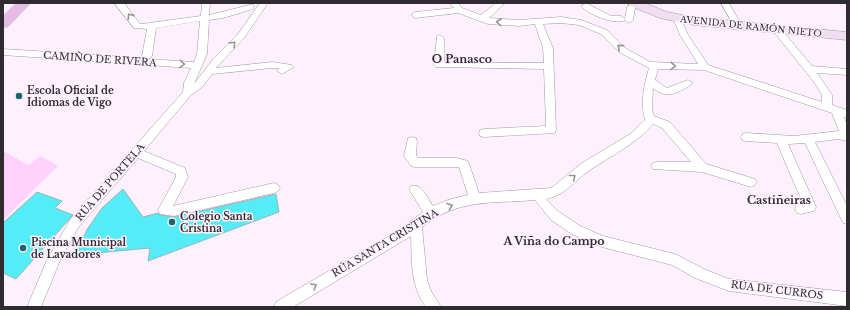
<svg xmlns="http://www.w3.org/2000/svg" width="850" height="310" font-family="'Libre Baskerville',serif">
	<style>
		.green { fill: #ffd2fd }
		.building { fill: #54edf7; stroke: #9eb2b3 }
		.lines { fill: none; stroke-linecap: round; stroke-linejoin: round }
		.street-casing { stroke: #a295a1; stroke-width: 1 }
		.secondary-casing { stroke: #a295a1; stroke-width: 1 }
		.primary-casing { stroke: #dad9da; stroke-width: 1 }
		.street { fill: #fff; fill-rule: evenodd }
		.secondary { fill: #f2def2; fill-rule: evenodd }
		.primary { fill: #e5bde4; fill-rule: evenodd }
		.oneway { stroke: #989598 }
		.poi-dot { fill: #17656b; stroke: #fef1fe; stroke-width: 1.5 }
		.labels { text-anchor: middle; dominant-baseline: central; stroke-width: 3; stroke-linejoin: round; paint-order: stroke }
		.far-street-label { font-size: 9px; fill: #302b30; stroke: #fef1fe }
		.street-label { font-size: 10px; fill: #302b30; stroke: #fef1fe }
		.poi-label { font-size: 10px; font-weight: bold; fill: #302b30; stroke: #fef1fe; text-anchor: start }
		.neighbourhood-label { font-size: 11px; font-weight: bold; fill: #302b30; stroke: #fef1fe }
	</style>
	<rect width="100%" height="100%" fill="#fef1fe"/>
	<path class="green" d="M3 151 28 165 41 156 58 166 3 220Z"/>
	<path class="building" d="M123 189 143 217 158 213 160 215 174 217 276 194 279 212 148 261 150 248 74 255 88 228 102 208Z
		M37 192 62 201 55 208 73 215 16 279 3 273V223Z"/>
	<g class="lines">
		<defs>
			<path id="street" d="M114 3H124L140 24H142L201 16 202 3H210L209 15 250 5H253L254 7 253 9 223 18 209 20 207 54 194 84 214 58 238 34 260 3H268L244 38 216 68 272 62 292 65 294 67 282 74 277 71 279 68H272L212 74 202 87 191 95 144 151 185 168 188 177 173 206 274 183 278 185 280 188 278 191 274 193 174 216 160 214 158 210 176 177V174L138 158 78 228 61 258 41 307H27L47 260 70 220 183 92 184 83 191 68 3 55V49L145 58 142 56 147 29 134 28ZM200 21 197 54 194 62 148 59 152 56 156 28Z
				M450 3H458L462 8 481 15 496 3H505L489 18 519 20 561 17 581 20 607 30 625 48 650 62 698 64 680 35 673 18 674 16H680L688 35 708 65 822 102V95L814 82 774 32 773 30 774 28H780L812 66 847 69V75L817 73 832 95V105L847 110V118L844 117 847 125V141L838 139 815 142 847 206V224L843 223 805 143 788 144 816 207 814 211 801 214 797 213 795 209 797 205 803 204 777 143 746 141 742 140 741 137 742 134 746 133 794 136 839 131 832 113 704 70 658 69 655 80 667 88 688 80 693 83C690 86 686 88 682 90 671 96 663 96 653 88L652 110 654 116 670 122 706 164 755 179 757 182 755 185 751 187 702 172 653 169 651 166 653 163 657 162H691L662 128 653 124C635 145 612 155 590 170 575 180 565 196 546 199L559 212 580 226 603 236 675 254 704 269 729 279 847 292V306L729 291 695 278 672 265 602 247 572 234 551 220 535 200C491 204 459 198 422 227L427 280 431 291 441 307H426C410 286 412 260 411 236L293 307H274L276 302 291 293 396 232 423 212 409 189 411 186C421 182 428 199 433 206L448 200 468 195 459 167H415L411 166 404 156 408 138 412 137 416 138 417 141 416 155 418 158H456L468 161 479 193 551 188 582 163 630 134 645 120C640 102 644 86 649 68L619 52 601 34 579 25 561 23 543 24 553 48 556 130 555 133 484 137 480 136 479 133 480 130 484 129 546 126 544 69 436 67 434 65 437 36 440 35 444 38V62L544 63 543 48 535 24 519 26 488 24 458 13 415 18 411 15 415 12 454 8Z
				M632 3 640 4 635 8 633 20 629 23 625 20C615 26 588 14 581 6L585 4H588L611 16H621L625 19 627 7Z
				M721 3H729L742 26 741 28H735Z"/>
			<path id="secondary" d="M628 3H645L667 12 694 17 847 32V40L694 25 660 18 630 6Z"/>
			<path id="primary" d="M16 3H31L8 27 3 28V16Z"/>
		</defs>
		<use href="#street" class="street-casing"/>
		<use href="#secondary" class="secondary-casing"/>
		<use href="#primary" class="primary-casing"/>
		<use href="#street" class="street"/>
		<use href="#secondary" class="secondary"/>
		<use href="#primary" class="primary"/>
	</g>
	<defs><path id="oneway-chevron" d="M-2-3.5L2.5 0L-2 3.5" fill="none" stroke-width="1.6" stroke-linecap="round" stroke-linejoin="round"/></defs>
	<g class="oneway">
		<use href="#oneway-chevron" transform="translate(130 16) rotate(-125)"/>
		<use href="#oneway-chevron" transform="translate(499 22) rotate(-174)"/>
		<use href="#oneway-chevron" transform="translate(233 44) rotate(-45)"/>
		<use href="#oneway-chevron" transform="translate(620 47) rotate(-140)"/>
		<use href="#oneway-chevron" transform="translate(182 64) rotate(4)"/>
		<use href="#oneway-chevron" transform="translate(673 66) rotate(1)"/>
		<use href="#oneway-chevron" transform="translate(573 177) rotate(-39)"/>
		<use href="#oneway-chevron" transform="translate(450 206) rotate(-20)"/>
		<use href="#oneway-chevron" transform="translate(314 286) rotate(-30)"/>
	</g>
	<g class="poi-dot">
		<circle cx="19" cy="96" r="4"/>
		<circle cx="172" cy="222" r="4"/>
		<circle cx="23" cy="248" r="4"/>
	</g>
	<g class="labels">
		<g class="far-street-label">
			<text transform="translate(751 26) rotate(6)">AVENIDA DE RAMÓN NIETO</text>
		</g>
		<g class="street-label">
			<text transform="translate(100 59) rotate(4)">CAMIÑO DE RIVERA</text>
			<text transform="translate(110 182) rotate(-49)">RÚA DE PORTELA</text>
			<text transform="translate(385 243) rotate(-31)">RÚA SANTA CRISTINA</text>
			<text transform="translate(777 290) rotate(7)">RÚA DE CURROS</text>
		</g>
		<g class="poi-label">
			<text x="27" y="90">Escola Oficial de<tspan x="27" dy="12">Idiomas de Vigo</tspan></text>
			<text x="180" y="216">Colegio Santa<tspan x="180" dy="12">Cristina</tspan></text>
			<text x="31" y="242">Piscina Municipal<tspan x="31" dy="12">de Lavadores</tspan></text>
		</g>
		<g class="neighbourhood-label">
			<text x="462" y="59">O Panasco</text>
			<text x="779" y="200">Castiñeiras</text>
			<text x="554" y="241">A Viña do Campo</text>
		</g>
	</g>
	<rect width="850" height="310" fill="none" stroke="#302b30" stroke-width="8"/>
</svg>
